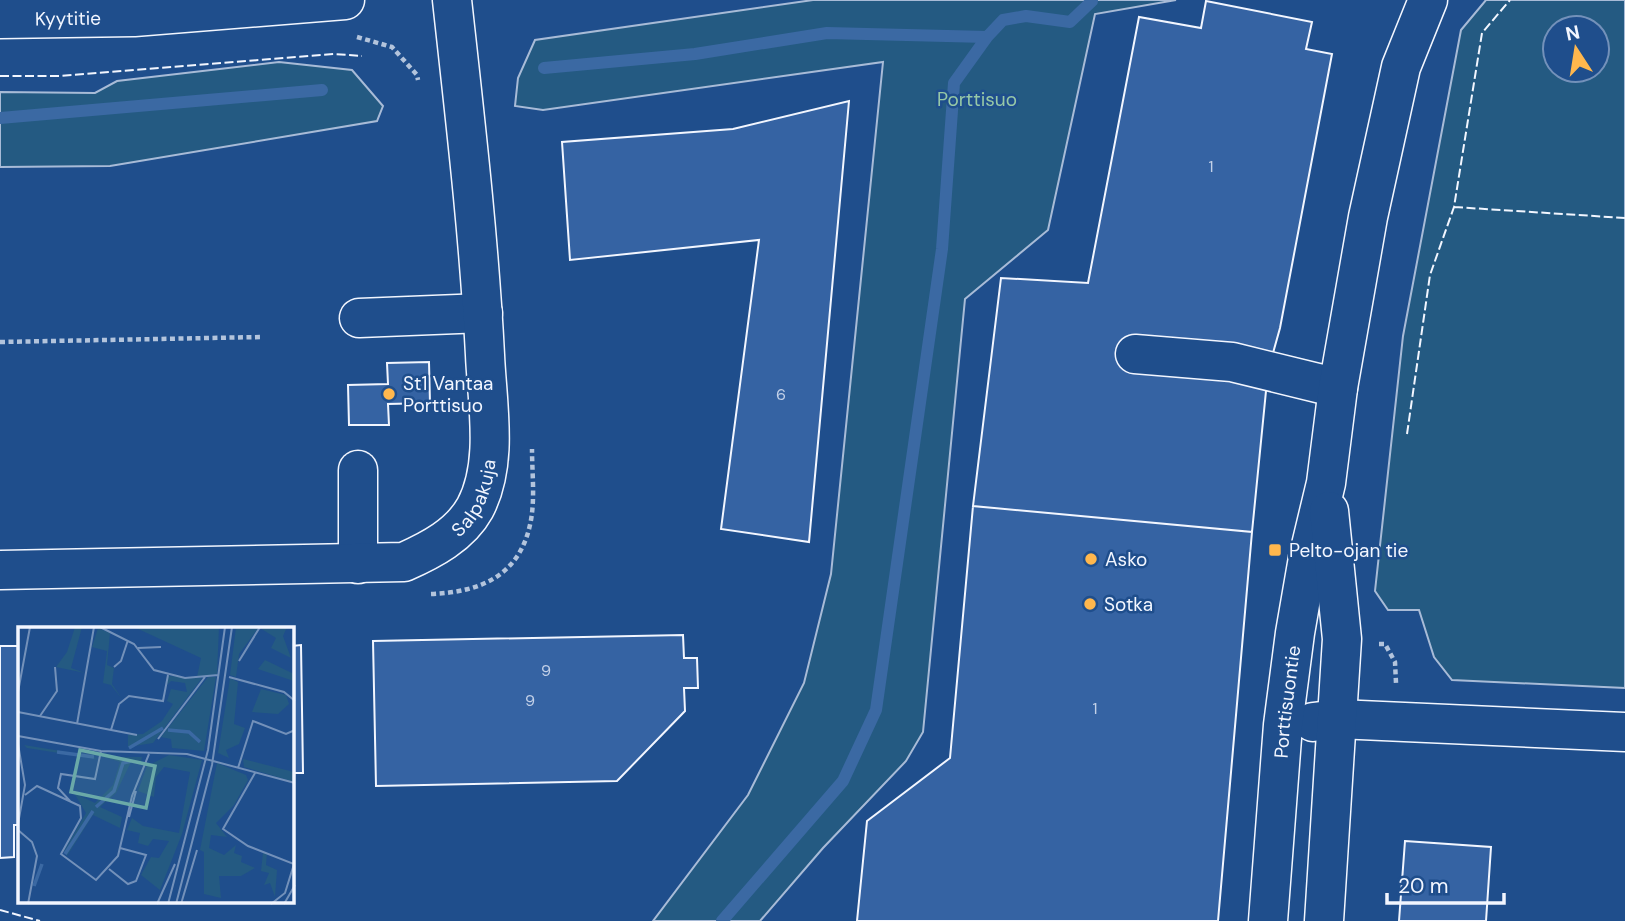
<svg xmlns="http://www.w3.org/2000/svg" width="1625" height="921" font-family="'DM Sans',sans-serif">
	<style>
		.green { fill: #245a82; stroke: #a8bbd7; stroke-width: 2; fill-rule: evenodd }
		.lines { fill: none; stroke-linecap: round; stroke-linejoin: round }
		.stream { stroke: #3b69a3; stroke-width: 12 }
		.building { fill: #3563a3; stroke: #f2f6ff; stroke-width: 2 }
		.minor-casing { stroke: #f2f6ff; stroke-width: 41 }
		.major-casing { stroke: #f2f6ff; stroke-width: 41 }
		.path { stroke: #b3c4dc; stroke-width: 4.5; stroke-dasharray: 5 3.5; stroke-linecap: butt }
		.minor { stroke: #1f4e8c; stroke-width: 38 }
		.major { stroke: #1f4e8c; stroke-width: 38 }
		.fence { stroke: #f2f6ff; stroke-width: 2; stroke-dasharray: 9 3.5; stroke-linecap: butt }
		.poi-dot { fill: #ffb74d; stroke: #1f4e8c; stroke-width: 2.5 }
		.labels { text-anchor: middle; dominant-baseline: central; stroke-width: 5; stroke-linejoin: round; paint-order: stroke }
		.number-label { font-size: 16px; fill: #c3d1e8 }
		.street-label { font-size: 19px; fill: #f2f6ff; stroke: #1f4e8c }
		.park-label { font-size: 19px; fill: #97c8a6; stroke: #1f4e8c }
		.poi-label { font-size: 19px; fill: #f2f6ff; stroke: #1f4e8c; text-anchor: start }
		.inset-river { fill: none; stroke: #3b69a3; stroke-width: 3.5 }
		.inset-road { fill: none; stroke: #7391ba; stroke-width: 2 }
		.view { fill: #6aa9a8; fill-opacity: 0.15; stroke: #6aa9a8; stroke-width: 3.5 }
		.inset-edge { fill: none; stroke: #f2f6ff; stroke-width: 3.5 }
	</style>
	<rect width="100%" height="100%" fill="#1f4e8c"/>
	<path class="green" d="M813 0H1176L1095 14 1048 230 965 299 923 732 906 761 823 848 760 921H653L748 795 804 683 831 574 883 62 543 110 515 106 518 78 535 40Z
		M1486 0H1625V688L1452 680 1434 657 1419 610H1388L1375 591 1403 336 1461 30ZM1597 28V70H1555V28Z
		M279 62 352 70 383 106 377 121 110 166 0 167V92L95 93 117 81Z"/>
	<g class="lines">
		<path class="stream" d="M544 68 695 54 827 33 987 37
			M0 118 322 90
			M722 921 843 781 876 710 942 249 954 83 987 37 1003 20 1026 16 1070 22 1092 1"/>
	</g>
	<path class="building" d="M1206 1 1312 22 1306 49 1332 54 1280 328 1268 371 1252 532 973 506 1001 278 1088 283 1139 17 1201 28Z
		M849 101 809 542 721 529 759 240 570 260 562 142 733 129Z
		M429 362 430 403 388 404 389 425H349L348 385 388 384 387 363Z
		M973 506 1252 532 1218 921H857L867 821 950 758Z
		M683 635 684 658H697L698 688H684L685 711 617 781 376 786 373 641Z
		M301 645 303 773H292V646Z
		M0 646H19V825H14V857L0 858Z
		M1405 841 1491 847 1486 921H1399Z"/>
	<g class="lines">
		<defs>
			<g id="minor">
				<path d="M359 318 483 313"/>
				<path d="M1135 354 1232 362 1338 388"/>
				<path d="M358 564V470"/>
				<path id="s1" d="M0 570 404 562C431 550 460 535 475 508 499 463 487 403 485 355 479 237 465 118 452 0"/>
				<path d="M1313 722 1338 719 1625 732"/>
				<path id="s2" d="M1268 921 1283 725 1295 633 1308 558 1326 483 1338 388 1368 217 1401 67 1428 0"/>
				<path d="M1324 921 1342 639 1329 511"/>
			</g>
			<g id="major">
				<path id="s3" d="M0 19 134 17 345 0"/>
			</g>
		</defs>
		<use href="#minor" class="minor-casing"/>
		<use href="#major" class="major-casing"/>
		<path class="path" d="M357 37 392 47 417 75 418 80
			M0 342 262 337
			M431 594C482 592 521 575 531 520 535 497 532 472 532 449
			M1379 644H1385L1395 662 1396 683"/>
		<use href="#minor" class="minor"/>
		<use href="#major" class="major"/>
		<path class="fence" d="M0 76H60L334 54 362 56
			M1454 207 1625 218
			M1407 434 1430 275 1454 207 1482 33 1510 0
			M0 910 40 921"/>
	</g>
	<g class="poi-dot">
		<circle cx="389" cy="394" r="7"/>
		<rect x="1268" y="543" width="14" height="14" rx="3.5"/>
		<circle cx="1091" cy="559" r="7"/>
		<circle cx="1090" cy="604" r="7"/>
	</g>
	<g class="labels">
		<g class="number-label">
			<text x="1211" y="166">1</text>
			<text x="781" y="394">6</text>
			<text x="546" y="670">9</text>
			<text x="530" y="700">9</text>
			<text x="1095" y="708">1</text>
		</g>
		<g class="street-label">
			<text stroke="none"><textPath href="#s3" startOffset="68">Kyytitie</textPath></text>
			<text stroke="none"><textPath href="#s1" startOffset="504">Salpakuja</textPath></text>
			<text stroke="none"><textPath href="#s2" startOffset="220">Porttisuontie</textPath></text>
		</g>
		<g class="park-label">
			<text x="977" y="99">Porttisuo</text>
		</g>
		<g class="poi-label">
			<text x="403" y="383">St1 Vantaa<tspan x="403" dy="22">Porttisuo</tspan></text>
			<text x="1289" y="550">Pelto-ojan tie</text>
			<text x="1105" y="559">Asko</text>
			<text x="1104" y="604">Sotka</text>
		</g>
	</g>
	<g transform="translate(18 627)">
		<rect width="276" height="276" fill="#1f4e8c"/>
		<path d="M57 0H64L53 41 67 46 38 40 49 25ZM116 0H201L199 47 179 50 183 31ZM218 0H241L221 27 218 50 212 48ZM269 0 265 9 273 31 253 21 258 11 242 1ZM80 1 92 6 89 38 96 41 94 57 104 72 93 58 85 56 89 24 74 20ZM247 33 276 47V54L240 42ZM150 49 184 51 135 116 110 120V108L125 107 144 94 155 77 149 74 153 62 169 65 167 56 153 54 149 58ZM190 50H198L186 124 154 121 153 112 143 110ZM212 51 220 55 216 97 227 101 221 117 208 123 211 131 200 126ZM243 62 268 68 271 77 260 87 234 85ZM6 118 74 129 79 132 9 121ZM151 128 184 133 164 207 142 263 123 248 133 230 141 231 151 214 135 212 130 219 120 216 122 206 109 203 114 191 125 199 161 206 172 145 146 140 138 150 136 170 120 164 129 139ZM86 130H124L123 135H113L98 166 82 180 104 190 102 201 75 188 49 229 46 224 68 186 56 166 77 176 95 158 102 135ZM225 132 276 145V155L226 140ZM199 136 228 148 230 153 216 178 198 196 209 210 193 208 191 221 206 228 218 218 216 226 224 229 223 235 237 241 223 249H201L203 271 186 267V225L182 223ZM245 226H249L248 238 259 243 257 270 252 256 246 258 251 246 243 244Z" fill="#245a82"/>
		<path class="inset-river" d="M150 103 171 105 182 115M111 121 145 101M39 125 76 130M78 180 96 164 105 136 113 134M47 227 75 184M16 259 24 237"/>
		<path class="inset-road" d="M82 0 116 17 136 43 167 51 200 48M120 21 143 20M221 34 242 0M96 40 103 34 110 13M211 50 266 65 277 74M0 65 12 0M0 85 119 108M22 89 39 64 37 40M59 97 76 0M93 103 101 77 111 69 145 74 150 48M0 109 83 124 169 127 277 156M140 112 187 50M0 117 7 158 0 197M220 141 235 94 268 107 277 103M237 146 205 202 230 219 276 237 267 266 253 277M7 168 19 159 62 179 63 191 43 227 78 253 100 229 114 169 131 127M52 174 40 161 43 147 77 152 83 124M111 190 118 164M0 203 14 215 19 229 10 277M91 242 110 257 118 254 128 228 102 221M139 277 157 237M150 277 190 123 207 0M158 277 194 138 214 0M163 277 179 223M266 277 277 258"/>
		<path class="view" d="M62 123 137 139 128 181 53 165Z"/>
		<rect width="276" height="276" class="inset-edge"/>
	</g>
	<g transform="translate(1576 49) rotate(348)"><circle r="33" fill="#1f4e8c" stroke="#7391ba" stroke-width="2"/>
	<path d="M0-5L12 26L0 18L-12 26Z" fill="#ffb74d"/>
	<text y="-10" font-size="19" font-weight="bold" text-anchor="middle" fill="#f2f6ff">N</text>
	</g>
	<path d="M1387 893v10h117v-10" fill="none" stroke="#f2f6ff" stroke-width="3.5"/>
	<text x="1398" y="893" font-size="21" fill="#f2f6ff" stroke="#1f4e8c" stroke-width="5" paint-order="stroke">20 m</text>
</svg>
